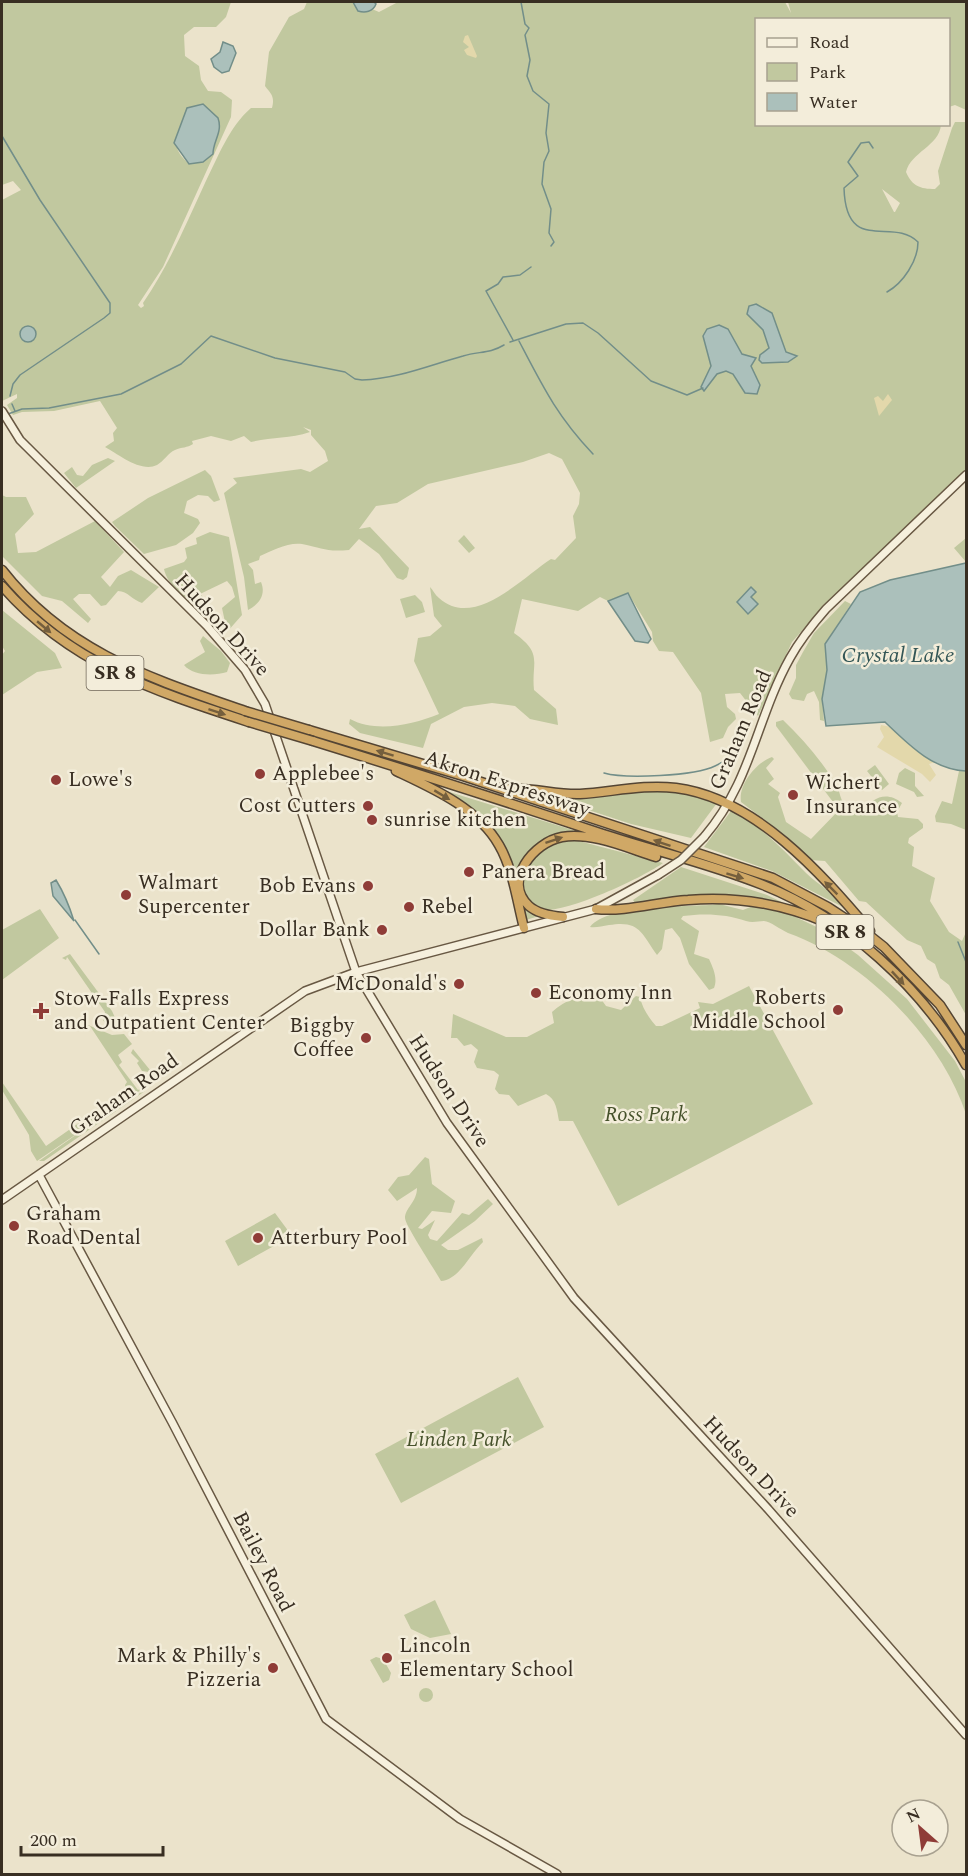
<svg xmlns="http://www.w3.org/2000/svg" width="968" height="1876" font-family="Spectral,serif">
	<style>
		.green { fill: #c1c89f; fill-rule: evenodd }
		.sand { fill: #e3d8ab }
		.water { fill: #abc0bb; stroke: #728e89; stroke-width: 1.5 }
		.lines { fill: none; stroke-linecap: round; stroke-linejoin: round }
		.stream { stroke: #728e89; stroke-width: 1.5 }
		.secondary-casing { stroke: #685843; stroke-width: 10 }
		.highway-casing { stroke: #544534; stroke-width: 11 }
		.secondary { stroke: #f6f0dd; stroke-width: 7 }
		.highway { stroke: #d0a866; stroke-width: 8 }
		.secondary-bridge-casing { stroke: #685843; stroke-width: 10; stroke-linecap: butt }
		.highway-bridge-casing { stroke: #544534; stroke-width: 11; stroke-linecap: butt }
		.secondary-bridge { stroke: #f6f0dd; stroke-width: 7 }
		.highway-bridge { stroke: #d0a866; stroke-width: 8 }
		.oneway { fill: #755f3d }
		.poi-dot { fill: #8f3c37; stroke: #f3edda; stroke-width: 2 }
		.labels { text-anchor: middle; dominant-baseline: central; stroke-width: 5; stroke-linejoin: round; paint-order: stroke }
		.shield { fill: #f3edda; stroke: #706759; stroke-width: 1.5 }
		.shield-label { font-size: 20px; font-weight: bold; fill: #382e22 }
		.street-label { font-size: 21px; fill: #382e22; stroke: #f3edda }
		.poi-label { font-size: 21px; fill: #382e22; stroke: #f3edda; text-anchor: start }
		.park-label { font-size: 21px; font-style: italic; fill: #46522b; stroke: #f3edda }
		.water-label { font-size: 22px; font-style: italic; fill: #335656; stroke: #f3edda }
	</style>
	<rect width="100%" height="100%" fill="#ebe3cb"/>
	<path class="green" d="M2 2H231L226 17 216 27H194L184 35 185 56 199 66 201 80 208 91 221 92 232 100 231 117 163 267 138 305 141 308 147 304 144 306 143 303C169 265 186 224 205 183 218 157 229 127 251 108H272C275 96 271 94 265 86L269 52 289 17 304 9 307 2H353L368 12 372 9 379 12 398 2H785L791 13 788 2H966V110L955 105 949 107 948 20H756V124L941 125C939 146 911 152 906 172 912 186 920 189 935 189L940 184 938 171 952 128 955 122H966V470L829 600 792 642 758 716 740 693 725 694 727 707 735 714 736 719 728 727 723 738 710 742 701 693 673 652 659 651 653 641 652 632 628 593 608 601 600 597 578 611 522 599 514 633C544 654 531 662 534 690L556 709 558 725 530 719 515 706 492 703 464 707 431 724 423 748 360 733 349 724 350 719C376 733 412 725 439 714L414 661 418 638 430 636 442 626 434 616 430 587C433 590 435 595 439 598 474 630 523 577 551 559L555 560 576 538 573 516 579 504 580 493 562 459 549 453 523 462 428 484 397 503 376 506 359 529 370 527 409 568 407 577 403 580 397 578 379 554 359 539 349 550C325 552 323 548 302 544 288 542 271 551 260 556L259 560 248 564 253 570 255 584 261 582C266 594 260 604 248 610L244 577 224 493 237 483 233 478 301 469 310 472 328 461 325 451 311 435V430L303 427 310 432C289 439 271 437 251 442L244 436 231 441 211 436 192 441 193 444C187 448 182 447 175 450 168 453 164 461 157 465 141 473 118 454 105 447L114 441 113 433 117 428 100 401 54 411 22 412 13 415 7 405 17 398V394L2 401V200L21 190 13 181 2 185ZM220 127 213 150 189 164C178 154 173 146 178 131ZM882 189 900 203 895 212H894Z
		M108 458 115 461 76 488 64 473 72 467 77 475 83 476 92 465Z
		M205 470 211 476 220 500 214 502 208 496 198 495 187 501 184 513 198 519 200 523 193 533 176 545 144 554 115 526 112 522 148 498Z
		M2 495 6 497H26L34 514 15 534 18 553 36 552 95 521 124 552 101 577 110 587 118 576 131 570 159 587 142 603C132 600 128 591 118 591L106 605 101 606 90 594H79L73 599 91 619 88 623 62 601 42 596 2 556Z
		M210 532 229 537 242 615 227 632 219 630 225 622 222 608 235 597 232 587 227 581 200 594 204 598 205 606 198 608C186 598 167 585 164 569L184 562 187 558 185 548 197 544 196 538Z
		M464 535 475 548 469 553 458 541Z
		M966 538V562L954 548Z
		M415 595 422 602 425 612 406 618 400 599Z
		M845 601 851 604 825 644 827 670 822 699 824 721 820 720 819 702 814 691 807 694 804 701 792 699 789 694 796 678V665L803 652 814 633Z
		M2 610 55 653 62 668 37 672 2 695V655L5 651 2 646Z
		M203 636 221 651 230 663 227 672C214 676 193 676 184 665L205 652 200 641Z
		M783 720C803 739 821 760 835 783 842 794 838 799 850 812L861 811C873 798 886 790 902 803L897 812 898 817 918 819 923 824V828L909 838 908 843 914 847 912 866 935 878 930 901 949 932 962 941 966 932V1015L949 985 940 978 935 964 927 959 921 946 907 940 866 902 859 901 825 861 810 860 786 836 741 802C738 784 757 762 772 757L774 759 766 768 774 779 768 784 780 793 778 797 786 822 811 839 839 810 776 726V722Z
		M875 765 889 784 882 790 867 771Z
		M905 768 915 773V786L924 796 917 797 914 792 896 784 899 773Z
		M959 771H966V830L951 824 936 822 935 816 942 801 952 804Z
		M655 789 686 792 717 803 691 838 631 824 546 796Z
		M443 790 576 831 537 845 517 884 539 916 526 920 502 843Z
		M731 811C760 824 784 851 806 873 818 885 834 892 843 907L772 871 704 847Z
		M571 839 663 863C644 877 560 917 538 909 527 905 524 893 520 883 530 857 542 843 571 839Z
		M681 867 767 895 792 907 669 898 635 903 633 900Z
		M719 904 743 910 753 906 783 911 825 931 858 955 907 999 955 1061 966 1082V1114C941 1038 864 960 788 933 781 930 770 921 764 921 758 921 753 923 746 921 727 914 704 913 683 916L681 919 699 931 694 954 709 959C713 968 718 978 714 988L709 990 689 964 680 938 672 928 665 930 662 949 657 955C641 932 639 920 609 925 602 926 596 928 590 927 609 903 689 908 719 904Z
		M40 909 59 938 2 980V930Z
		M70 954 112 1011 117 1022 114 1025 106 1024 103 1020 105 1012 67 957 66 960 62 958Z
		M749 986 813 1104 618 1206 573 1121H559C557 1110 556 1099 546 1094L518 1106 509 1095 499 1094 495 1089 499 1075 494 1071 477 1068 474 1062 478 1050 471 1044 464 1046 457 1038H451L453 1014 506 1037H527L554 1023 552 1012C565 1000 583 994 600 989L604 997 601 999 606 1006 621 1010 636 996 640 997C642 1008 649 1018 656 1026H662L700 1008 698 1002 713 1004Z
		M88 1025 112 1035 124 1034 132 1044 118 1055 122 1062 119 1065 138 1090 152 1081 151 1076 154 1081 37 1161 31 1151 29 1135 2 1090V1082L46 1146 126 1090 125 1085 127 1082 90 1026H85Z
		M133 1049 150 1070 149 1072 142 1071 137 1063 139 1061 131 1053Z
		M145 1091 44 1161H39L128 1098Z
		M425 1157 429 1159 432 1184 455 1201 451 1213 432 1211 418 1228 422 1229 435 1220 428 1235 430 1239 437 1241 462 1213 469 1215 488 1199 493 1204 475 1221 441 1245 448 1250H458L482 1238 483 1242C470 1254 459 1280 441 1281 435 1270 405 1225 405 1218 405 1208 417 1202 417 1188L397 1201 388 1190 398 1177 409 1175Z
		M275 1213 292 1236 238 1266 225 1241Z
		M518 1377 544 1427 401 1503 375 1454Z
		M435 1600 451 1634 430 1638 411 1629 404 1615Z
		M376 1657 383 1659 391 1673 389 1680 383 1683 370 1660Z
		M419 1695a7 7 0 1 1 14 0a7 7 0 1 1-14 0Z"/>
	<path class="sand" d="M468 35 477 56 476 58 467 55 464 50 469 47 463 42 465 36Z
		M888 394 892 400 879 416 874 398 878 396 883 401Z
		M881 725 891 727 910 746 935 762 929 764 936 775 930 782 922 774 877 747 884 737 880 729Z"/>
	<path class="water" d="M353 2H374L376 4C373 12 365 13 358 11Z
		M223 42 233 46 236 53 229 71 222 73 214 67 211 59 220 52Z
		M203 104 218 118C223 132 213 141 213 154L203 162 189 164 174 143 187 108Z
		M756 304 772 313 786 352 797 356 788 362 762 363 759 360 760 355 769 348 763 330 747 314 749 306Z
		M719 325 728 329 742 354 756 358 751 366 760 385 757 394 745 393 733 374 726 371 717 374 704 391 701 387 711 366 703 336 707 329Z
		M20 334a8 8 0 1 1 16 0a8 8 0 1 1-16 0Z
		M966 563V771C933 770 908 744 885 722L826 726 822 699 827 670 825 644 860 592 890 580Z
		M751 587 756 592 751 597 758 604 748 614 737 602Z
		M628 593 651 639 648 643 635 641 608 601Z
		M56 880C64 893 70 908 74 921L53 896 51 883Z"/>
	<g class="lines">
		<path class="stream" d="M521 2 525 24 529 28 525 35 530 60 527 76 533 91 549 104 546 133 549 151 544 162 542 184 551 209 549 233 554 242 551 246
			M2 136 40 200 110 303V313L104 318 20 375 13 384 10 396
			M873 148 869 142 861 143 848 162 858 176 844 188C846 256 893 216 918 242 918 261 903 283 887 292
			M513 340 486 291 498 284 503 277 520 275 531 267
			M519 341C543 387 557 416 593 454
			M510 342 566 324 583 323 598 333 651 381 687 395 703 388
			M12 404 15 411
			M8 414 22 409 49 408 121 394 181 364 211 336 275 358 345 372 355 379 362 380C397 379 430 365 463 356 479 351 489 354 504 345
			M604 773C625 779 695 776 715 766 724 762 731 756 738 749
			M75 920 99 954
			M958 942 966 962"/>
		<defs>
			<path id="secondary" d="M2 411 20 440 207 626 245 670 265 704 356 972 447 1123 574 1298 768 1509 966 1735
				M704 837C752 781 756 719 790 658 800 640 812 625 826 609L966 475
				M39 1175 172 1422 326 1719 460 1819 557 1874
				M2 1200 305 991 356 972 596 909 658 875"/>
			<path id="highway" d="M2 570C66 652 150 678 245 711
				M2 586C70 664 154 691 249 722
				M309 730 463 776 773 878 828 907 860 928 884 947 940 1005 966 1045
				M313 741C410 771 507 802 603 834 655 851 711 864 763 885 846 918 922 987 966 1065
				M396 771C432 788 478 808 499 845 513 869 517 901 524 928
				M508 789C532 787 556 795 580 794 612 792 644 784 676 788 755 798 821 873 870 931
				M596 909C626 912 657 902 688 900 734 896 782 904 825 922
				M563 917C552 916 538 914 529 906 502 881 534 842 562 837 593 832 627 848 656 857"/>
		</defs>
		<use href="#secondary" class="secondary-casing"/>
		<use href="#highway" class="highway-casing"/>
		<use href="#secondary" class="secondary"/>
		<use href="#highway" class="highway"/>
		<defs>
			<path id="secondary-bridge" d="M658 875 681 860 704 837"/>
			<path id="highway-bridge" d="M245 711 309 730
				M249 722 313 741"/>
		</defs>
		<use href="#secondary-bridge" class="secondary-bridge-casing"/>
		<use href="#highway-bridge" class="highway-bridge-casing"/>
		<use href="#secondary-bridge" class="secondary-bridge"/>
		<use href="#highway-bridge" class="highway-bridge"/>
	</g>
	<defs><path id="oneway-solid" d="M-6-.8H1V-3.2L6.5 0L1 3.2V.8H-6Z" transform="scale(1.5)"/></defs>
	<g class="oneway">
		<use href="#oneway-solid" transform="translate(44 627) rotate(40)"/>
		<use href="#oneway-solid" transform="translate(217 712) rotate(18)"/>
		<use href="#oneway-solid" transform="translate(385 753) rotate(-163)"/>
		<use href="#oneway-solid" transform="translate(442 795) rotate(31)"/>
		<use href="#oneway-solid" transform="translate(554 840) rotate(-18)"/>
		<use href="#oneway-solid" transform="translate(662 843) rotate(-161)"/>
		<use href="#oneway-solid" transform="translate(735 876) rotate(17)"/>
		<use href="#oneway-solid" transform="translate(831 888) rotate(-135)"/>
		<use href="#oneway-solid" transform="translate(898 978) rotate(47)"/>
	</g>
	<g class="poi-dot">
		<circle cx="260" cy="774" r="6"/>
		<circle cx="56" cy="780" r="6"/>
		<circle cx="793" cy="795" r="6"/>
		<circle cx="368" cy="806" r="6"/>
		<circle cx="372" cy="820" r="6"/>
		<circle cx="469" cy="872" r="6"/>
		<circle cx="368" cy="886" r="6"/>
		<circle cx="126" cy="895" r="6"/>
		<circle cx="409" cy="907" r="6"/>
		<circle cx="382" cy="930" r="6"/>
		<circle cx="459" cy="984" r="6"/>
		<circle cx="536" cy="993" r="6"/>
		<circle cx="838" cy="1010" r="6"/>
		<path d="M38 1002h6v6h6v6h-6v6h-6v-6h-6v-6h6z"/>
		<circle cx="366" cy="1038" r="6"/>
		<circle cx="14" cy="1226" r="6"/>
		<circle cx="258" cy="1238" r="6"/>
		<circle cx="387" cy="1658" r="6"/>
		<circle cx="273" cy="1668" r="6"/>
	</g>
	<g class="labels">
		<g class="shield">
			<rect x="86.5" y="656" width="57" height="34" rx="4.5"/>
			<rect x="816.5" y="915" width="57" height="34" rx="4.5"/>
		</g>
		<g class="shield-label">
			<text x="115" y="673">SR 8</text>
			<text x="845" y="932">SR 8</text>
		</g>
		<g class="street-label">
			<text transform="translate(222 625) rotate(48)">Hudson Drive</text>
			<text transform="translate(741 730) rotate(-67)">Graham Road</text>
			<text transform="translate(507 784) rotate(18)">Akron Expressway</text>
			<text transform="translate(449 1091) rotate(57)">Hudson Drive</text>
			<text transform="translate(124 1095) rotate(-35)">Graham Road</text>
			<text transform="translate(751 1467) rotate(47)">Hudson Drive</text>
			<text transform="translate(263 1562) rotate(63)">Bailey Road</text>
		</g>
		<g class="poi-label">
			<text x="272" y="774">Applebee's</text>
			<text x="68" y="780">Lowe's</text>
			<text x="805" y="783">Wichert<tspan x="805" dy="24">Insurance</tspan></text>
			<text x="356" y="806" text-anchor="end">Cost Cutters</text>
			<text x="384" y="820">sunrise kitchen</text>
			<text x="481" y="872">Panera Bread</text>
			<text x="138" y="883">Walmart<tspan x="138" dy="24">Supercenter</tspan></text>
			<text x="356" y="886" text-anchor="end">Bob Evans</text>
			<text x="421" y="907">Rebel</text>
			<text x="370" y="930" text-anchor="end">Dollar Bank</text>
			<text x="447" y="984" text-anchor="end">McDonald's</text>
			<text x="548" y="993">Economy Inn</text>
			<text x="826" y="998" text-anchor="end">Roberts<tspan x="826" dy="24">Middle School</tspan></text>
			<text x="54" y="999">Stow-Falls Express<tspan x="54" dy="24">and Outpatient Center</tspan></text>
			<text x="354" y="1026" text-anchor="end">Biggby<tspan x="354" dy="24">Coffee</tspan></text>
			<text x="26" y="1214">Graham<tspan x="26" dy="24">Road Dental</tspan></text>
			<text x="270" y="1238">Atterbury Pool</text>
			<text x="399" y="1646">Lincoln<tspan x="399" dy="24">Elementary School</tspan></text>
			<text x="261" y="1656" text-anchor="end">Mark &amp; Philly's<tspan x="261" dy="24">Pizzeria</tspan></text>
		</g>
		<g class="park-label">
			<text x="646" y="1115">Ross Park</text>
			<text x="459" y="1440">Linden Park</text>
		</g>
		<g class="water-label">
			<text x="898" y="655">Crystal Lake</text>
		</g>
	</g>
	<rect width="968" height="1876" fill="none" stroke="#382e22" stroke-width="6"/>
	<rect x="755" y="18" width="195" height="108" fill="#f3edda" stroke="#a8a190" stroke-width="1.5"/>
	<rect x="767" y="38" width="30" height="9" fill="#f6f0dd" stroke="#a8a190" stroke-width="1.5"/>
	<text x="809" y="48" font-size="18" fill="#382e22">Road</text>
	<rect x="767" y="63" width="30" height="18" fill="#c1c89f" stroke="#a8a190" stroke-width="1.5"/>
	<text x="809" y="78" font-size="18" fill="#382e22">Park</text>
	<rect x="767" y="93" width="30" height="18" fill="#abc0bb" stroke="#a8a190" stroke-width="1.5"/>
	<text x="809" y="108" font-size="18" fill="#382e22">Water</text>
	<g transform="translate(920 1828) rotate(332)"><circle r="28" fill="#f3edda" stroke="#a8a190" stroke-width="1.5"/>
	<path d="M0-4.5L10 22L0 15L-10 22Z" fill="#8f3c37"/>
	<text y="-9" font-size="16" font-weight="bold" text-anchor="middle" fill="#382e22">N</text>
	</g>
	<path d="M21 1846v9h142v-9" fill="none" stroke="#382e22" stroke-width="3"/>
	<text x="30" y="1846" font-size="18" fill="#382e22" stroke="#f3edda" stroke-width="4.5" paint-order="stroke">200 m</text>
</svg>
